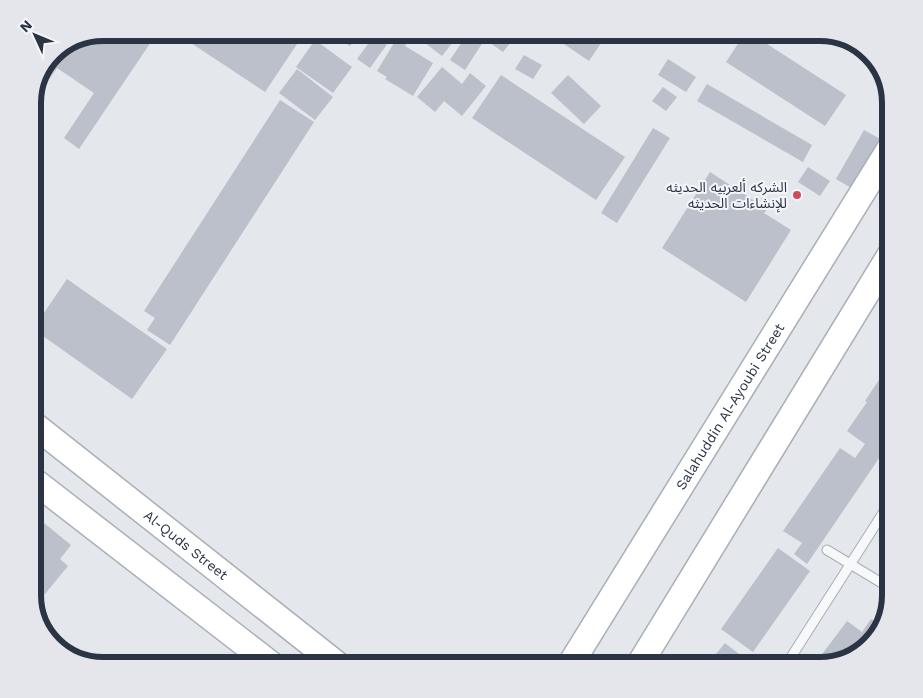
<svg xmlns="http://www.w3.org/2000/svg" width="923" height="698" font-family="'Work Sans','Noto Sans Arabic',sans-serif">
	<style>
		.building { fill: #bbc0ca }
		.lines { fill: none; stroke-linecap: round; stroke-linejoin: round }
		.lane-casing { stroke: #a9aeb7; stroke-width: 11 }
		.secondary-casing { stroke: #a9aeb7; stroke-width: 28 }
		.lane { stroke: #f7f8fa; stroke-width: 9 }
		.secondary { stroke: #fff; stroke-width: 25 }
		.poi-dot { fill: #d1495b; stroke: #f4f6f9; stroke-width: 2 }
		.labels { text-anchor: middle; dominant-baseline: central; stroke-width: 4; stroke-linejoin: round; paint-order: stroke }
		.poi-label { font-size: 14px; fill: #2b3445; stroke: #f4f6f9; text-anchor: end }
		.street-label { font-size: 14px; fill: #2b3445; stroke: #f4f6f9 }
		.rim { fill: none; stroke: #2b3445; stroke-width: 6 }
	</style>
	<rect width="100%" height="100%" fill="#e4e7ec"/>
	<path class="building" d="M103 33H157L79 149 64 138 94 93 57 68 33 103V98L56 50Z
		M176 33H286L299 41 265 92Z
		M329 33H359L350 46Z
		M376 33H387L393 36 370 68 357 59Z
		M412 33H460L442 56Z
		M468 33 483 42 465 70 450 60Z
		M476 33H498L511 42 503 52Z
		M559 33H608L589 61 555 38Z
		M745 33H750L846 95 825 126 726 62Z
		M397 38 406 44 405 46 433 63 413 96 385 79 387 77 377 71Z
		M315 40 352 67 333 93 296 67Z
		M524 55 542 65 533 79 515 69Z
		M668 59 696 77 686 92 658 75Z
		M442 67 462 84 470 73 486 86 462 116 444 101 435 112 417 97Z
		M297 69 333 97 315 120 279 93Z
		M501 75 625 157 596 200 472 118Z
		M568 75 601 106 584 124 551 93Z
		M707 84 812 145 803 162 697 101Z
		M663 87 677 97 666 111 652 101Z
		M280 100 314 122 170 345 147 330 155 318 144 311Z
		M653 128 670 138 617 223 601 213Z
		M864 130 882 140 853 189 836 179Z
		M808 167 830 181 820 196 798 182Z
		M710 172 767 209 764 213 791 230 746 302 662 248Z
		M67 279 167 349 132 399 33 329Z
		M890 363V442L807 564 794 554 802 543 783 531 840 448 855 458 865 444 847 431 867 402 865 401Z
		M33 514 71 545 60 559 68 566 36 605 33 600Z
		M890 525V543L882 537Z
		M778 548 810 571 753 652 721 629Z
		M890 551V568L883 563Z
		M871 619 880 625 876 638 851 658 820 665H814L847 621 862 632Z
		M725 643 753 665H707Z"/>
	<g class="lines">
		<defs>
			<path id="lane" d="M827 550 890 588
				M786 665 890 502"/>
			<g id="secondary">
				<path id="s1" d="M33 424 338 665"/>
				<path d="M33 480 272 665"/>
				<path id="s2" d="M570 665 890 148"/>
				<path d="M639 665 890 255"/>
			</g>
		</defs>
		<use href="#lane" class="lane-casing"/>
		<use href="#secondary" class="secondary-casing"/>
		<use href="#lane" class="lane"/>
		<use href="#secondary" class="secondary"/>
	</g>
	<circle class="poi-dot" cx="797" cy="195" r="5"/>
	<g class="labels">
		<g class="poi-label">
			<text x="787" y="187">الشركه ألعربيه الحديثه<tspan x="787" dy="16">للإنشاءات الحديثه</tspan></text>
		</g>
		<g class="street-label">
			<text stroke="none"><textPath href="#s2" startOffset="304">Salahuddin Al-Ayoubi Street</textPath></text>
			<text stroke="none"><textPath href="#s1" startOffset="195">Al-Quds Street</textPath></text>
		</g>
	</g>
	<path d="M0 0H923V698H0ZM103 41H820A62 62 0 0 1 882 103V595A62 62 0 0 1 820 657H103A62 62 0 0 1 41 595V103A62 62 0 0 1 103 41Z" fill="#e4e6eb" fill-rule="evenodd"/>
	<path class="rim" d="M103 41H820A62 62 0 0 1 882 103V595A62 62 0 0 1 820 657H103A62 62 0 0 1 41 595V103A62 62 0 0 1 103 41Z"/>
	<g transform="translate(35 35) rotate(314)" stroke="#f4f6f9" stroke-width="4" paint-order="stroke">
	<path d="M0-4L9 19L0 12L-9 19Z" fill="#2b3445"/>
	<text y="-8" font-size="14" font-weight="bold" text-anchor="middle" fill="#2b3445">N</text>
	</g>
</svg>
